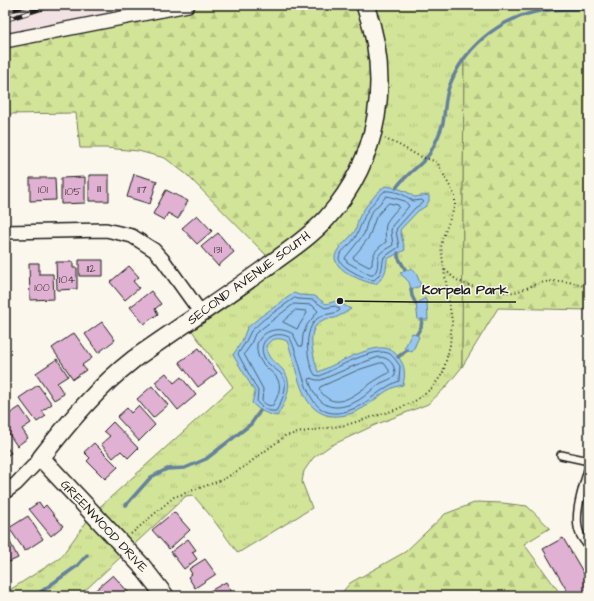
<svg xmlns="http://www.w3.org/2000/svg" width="594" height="601" font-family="'Architects Daughter',sans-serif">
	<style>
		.built { fill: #f3e2e4 }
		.grass { fill: url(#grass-tufts); stroke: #77805a }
		.forest { fill: url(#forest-firs); stroke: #77805a }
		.water { fill: #96c6f1; stroke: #65829c }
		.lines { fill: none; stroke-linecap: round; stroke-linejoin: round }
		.shore { stroke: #4d6071; stroke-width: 1 }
		.stream { stroke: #65829c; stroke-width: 3.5 }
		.building { fill: #e0b1d2; stroke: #1c1c1c }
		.service-casing { stroke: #1c1c1c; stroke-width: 10 }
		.minor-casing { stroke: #1c1c1c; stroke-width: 16 }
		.tertiary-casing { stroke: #1c1c1c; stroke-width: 20 }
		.path { stroke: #1c1c1c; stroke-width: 2; stroke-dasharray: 1 3; stroke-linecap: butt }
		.service { stroke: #fbf7ec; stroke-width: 7 }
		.minor { stroke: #fbf7ec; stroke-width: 13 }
		.tertiary { stroke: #fbf7ec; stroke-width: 17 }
		.rail-casing { stroke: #1c1c1c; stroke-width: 4.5 }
		.rail { stroke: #fbf7ec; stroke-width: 3; stroke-dasharray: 9; stroke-linecap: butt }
		.labels { text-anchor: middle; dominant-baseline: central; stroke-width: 3; stroke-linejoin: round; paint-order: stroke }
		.number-label { font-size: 11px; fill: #4d414a }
		.street-label { font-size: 13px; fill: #1c1c1c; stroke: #fbf7ec }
		.leader { fill: none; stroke: #1c1c1c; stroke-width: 1.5 }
		.callout-dot { fill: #1c1c1c; stroke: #fbf7ec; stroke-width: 1.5 }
		.callout-label { font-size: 14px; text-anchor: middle; font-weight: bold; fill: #1c1c1c; stroke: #fbf7ec; stroke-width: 3; stroke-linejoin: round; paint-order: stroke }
	</style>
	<defs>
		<pattern id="grass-tufts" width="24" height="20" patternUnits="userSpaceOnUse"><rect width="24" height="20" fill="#d2e498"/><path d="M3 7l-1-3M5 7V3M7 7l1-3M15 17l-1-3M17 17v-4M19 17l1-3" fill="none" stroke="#b4c382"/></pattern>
		<pattern id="forest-firs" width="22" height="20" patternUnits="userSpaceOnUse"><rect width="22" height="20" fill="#d2e498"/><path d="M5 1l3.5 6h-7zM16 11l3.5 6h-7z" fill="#b4c382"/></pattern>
	</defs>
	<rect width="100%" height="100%" fill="#fbf7ec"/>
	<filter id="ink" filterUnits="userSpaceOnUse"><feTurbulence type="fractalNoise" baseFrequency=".025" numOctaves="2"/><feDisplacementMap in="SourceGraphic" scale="8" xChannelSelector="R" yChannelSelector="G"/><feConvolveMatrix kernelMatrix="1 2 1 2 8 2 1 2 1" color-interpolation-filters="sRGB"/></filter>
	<g filter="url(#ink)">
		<path class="built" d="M5 5H184L5 41Z"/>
		<path class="grass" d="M364 5H589V8H559L464 58 462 367 445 388 428 404 375 425 330 446 313 458 304 471 302 482 312 508 238 553 209 514 193 495 186 496 79 596H5V593L60 558 93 513 233 387 187 324 273 262Z"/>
		<path class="forest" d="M184 5H364L379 81 348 189 273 262 186 174 165 158 138 151 106 148H80L76 113 5 114V41Z
			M559 8H589V310L498 308 462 367 464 58C494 23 514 14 559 8Z
			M477 502 502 503 527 506 550 528 524 544 562 596H339L350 583 405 552 445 514Z"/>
		<path class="water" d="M385 186C394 187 407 190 414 197L429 195V201L426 206 418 211 400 230 405 250 387 259C387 271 384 277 376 284 365 283 333 270 335 256 337 246 351 239 356 229 357 226 357 223 358 220 361 211 377 192 385 186Z
			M412 268 417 275 421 286 411 289 409 282 400 273Z
			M294 293 299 295 315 296 326 304 336 301 351 309C346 312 340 316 335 318 330 319 327 318 323 320 304 329 314 357 318 372 335 365 367 346 385 348 391 349 396 353 399 358 406 367 405 375 403 385 386 387 377 400 363 408 340 421 316 420 304 394 296 377 294 358 287 341 278 337 272 338 266 346 269 363 274 359 283 370 295 384 285 403 277 416 266 414 260 411 252 403L255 392 233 355 242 341 247 328 260 317Z
			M425 298 427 303 428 320H418L416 304Z
			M412 333 417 334 419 337 412 352 404 349Z"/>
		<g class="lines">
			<path class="shore" d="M385 191C395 190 405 195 413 201L422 200 424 202 415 208 397 228 396 231 399 247 384 257C381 267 384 272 374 280 367 280 339 267 339 258 340 251 348 247 352 242 359 233 359 228 363 220 366 211 378 196 385 191Z
				M387 196 405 201 409 206 392 226 391 231 393 245C389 248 382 250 379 255 376 263 380 268 373 275H370L347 262 345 258 364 234 367 223 371 213Z
				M389 203 398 205 399 207C386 222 384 222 386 242 377 249 372 252 372 265L369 267 354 259 353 257 360 249 369 237 376 217Z
				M295 298 298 299 313 300 325 308 335 306 340 309 339 311C332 315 324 313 318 318 303 329 306 361 315 375L320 376C334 369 376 345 390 354 394 357 397 362 400 366L399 381C383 387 375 397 361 405 304 436 306 370 290 338 286 335 281 334 275 335 260 338 259 353 268 363 273 369 281 371 284 379 288 389 281 403 276 411 267 412 262 408 257 402L258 391 238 354 245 343 251 331 263 320Z
				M294 304 312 305 318 311 307 325 303 335 302 346H299L293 334C280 326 263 329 257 344 254 376 295 368 273 405 269 407 265 404 262 401L263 389 244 354 250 346 255 334Z
				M296 310 306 311 307 313 297 329 283 322Z
				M379 357C390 357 396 366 395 376 391 379 386 381 381 383 373 388 367 395 359 400 334 414 317 407 309 380L310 378 316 380H321L356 365Z
				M380 363H384L389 370V373C382 376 376 380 370 384 353 396 334 413 319 389L320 387 358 370Z"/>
			<path class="stream" d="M396 188C399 184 402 180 406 177 414 168 423 164 430 153 435 144 440 133 443 123 445 111 445 98 449 87 463 49 496 21 535 12 552 8 571 9 589 9
				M398 253V257L405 269
				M411 289 412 296 416 304
				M417 334 421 327 422 320
				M398 357 407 350
				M126 505 151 477 167 469 185 468 206 459 251 424 260 411
				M35 596 77 566 87 555"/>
		</g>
		<path class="building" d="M134 174 157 181 150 204 127 197Z
			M89 175H109V201H89Z
			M85 177V203L61 204V178Z
			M30 178H55L56 200 30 201Z
			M166 190 188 201 178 219 168 213 164 220 153 214Z
			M197 215 212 231 197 244 182 228Z
			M218 233 234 252 218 266 201 247Z
			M79 260H103V276H79Z
			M56 262H73V268H77V289L57 290Z
			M29 263H39V274H53L54 299 30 300Z
			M129 266 139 277 133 281 139 288 125 300 110 282Z
			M151 291 161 304 155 309 158 314 144 324 130 307Z
			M102 322 115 340 98 353 85 334Z
			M74 333 92 358 82 365 86 370 73 379 52 348Z
			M199 348 217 373 198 387 179 362Z
			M57 359 68 376 57 383 64 394 54 400 36 373Z
			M166 373 174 383 181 377 196 395 178 410 155 382Z
			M38 385 52 404 42 411 46 416 37 422 19 398Z
			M152 386 168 405 153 418 137 399Z
			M138 406 155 425 139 441 117 417 127 408 131 413Z
			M20 407 31 423 22 429 28 438 17 446 5 428V417Z
			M113 422 138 448 128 458 121 451 113 458 101 444 110 436 104 431Z
			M94 443 118 467 105 479 87 461 90 458 84 452Z
			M5 445 11 453 5 457Z
			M39 502 43 508 46 505 63 526 51 536 29 509Z
			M174 512 190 530 169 549 152 530Z
			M28 516 43 539 25 551 9 528Z
			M563 538 589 582V596H570L543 549Z
			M188 539 196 550 192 552 197 559 184 569 171 552Z
			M9 540 18 558 5 564V542Z
			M205 559 216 574 195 588 188 577 192 574 189 569Z
			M113 575 129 593 126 596H92L91 594Z
			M226 582 234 596H201Z"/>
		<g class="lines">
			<defs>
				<path id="service" d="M561 455 589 461
					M589 466C584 485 572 516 580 534 582 539 586 543 589 547"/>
				<path id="minor" d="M5 41 188 5
					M5 232 106 230 132 236 154 250 163 260 201 313
					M5 492 16 484 41 458"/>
				<path id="tertiary" d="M165 596 141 565 41 458C69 422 98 387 134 359 177 329 221 300 264 269 285 253 309 238 327 218 380 158 392 79 365 5"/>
			</defs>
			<use href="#service" class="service-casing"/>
			<use href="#minor" class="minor-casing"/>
			<use href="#tertiary" class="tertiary-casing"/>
			<path class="path" d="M445 270C449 273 452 277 457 280 468 287 501 294 514 292 521 291 528 287 534 285 553 278 572 281 589 288
				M131 534 174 497 222 480 244 467 285 436 302 432 346 425 395 410 415 401 432 388 443 373 450 345 452 321 444 270 441 247 443 237 455 206V196L437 162 419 156 397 144 385 139"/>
			<use href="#service" class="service"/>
			<use href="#minor" class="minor"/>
			<use href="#tertiary" class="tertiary"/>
			<defs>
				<path id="rail" d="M5 12 29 5
					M5 20 53 5"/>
			</defs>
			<use href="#rail" class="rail-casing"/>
			<use href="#rail" class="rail"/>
		</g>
	</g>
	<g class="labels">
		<g class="number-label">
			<text x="99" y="188">111</text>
			<text x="43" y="189">101</text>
			<text x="142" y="189">117</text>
			<text x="73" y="191">105</text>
			<text x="218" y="249">131</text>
			<text x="91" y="268">112</text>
			<text x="67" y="279">104</text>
			<text x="42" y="287">100</text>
		</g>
		<g class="street-label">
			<text transform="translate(249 278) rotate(-36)">SECOND AVENUE SOUTH</text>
			<text transform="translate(104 526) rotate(47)">GREENWOOD DRIVE</text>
		</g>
	</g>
	<path class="leader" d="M340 301L413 302H516"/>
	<circle class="callout-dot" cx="340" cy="301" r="4"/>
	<g class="callout-label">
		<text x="465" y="294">Korpela Park</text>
	</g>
	<rect width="594" height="601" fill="none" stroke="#fbf7ec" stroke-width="20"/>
	<rect x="10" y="10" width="574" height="581" fill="none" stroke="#1c1c1c" stroke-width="1.5" filter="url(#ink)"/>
</svg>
